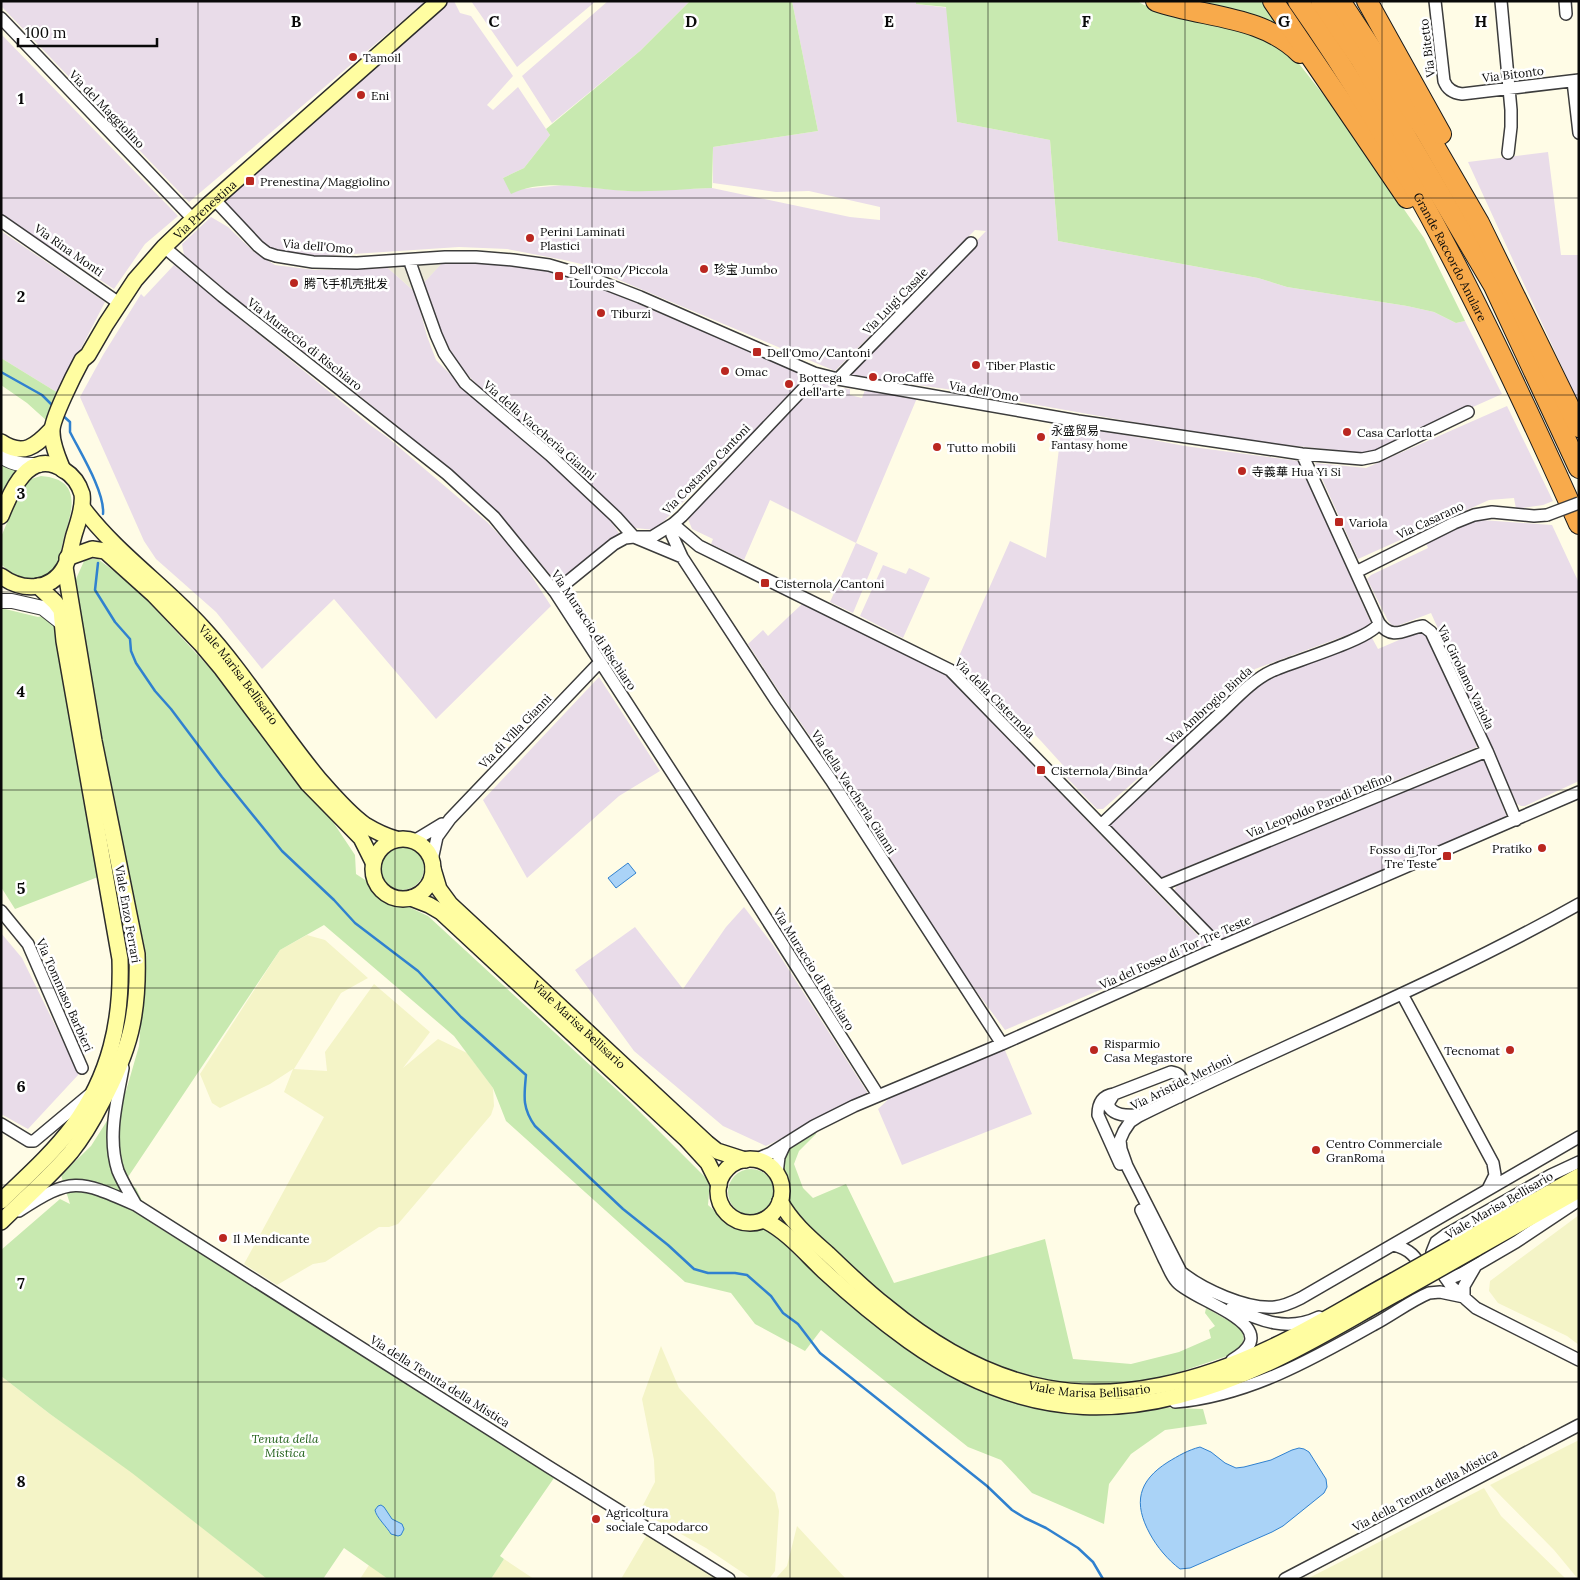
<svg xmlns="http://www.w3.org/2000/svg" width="1580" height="1580" font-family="Lora,'Noto Sans SC',serif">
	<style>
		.industrial { fill: #e9dce9 }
		.farmland { fill: #f4f4c7 }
		.green { fill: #c8e9b0 }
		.plaza { fill: #ece9d7 }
		.water { fill: #aad3f7; stroke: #3081cf }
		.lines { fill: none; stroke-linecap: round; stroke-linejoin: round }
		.stream { stroke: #3081cf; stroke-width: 2.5 }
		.minor-casing { stroke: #3c3c3c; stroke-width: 14 }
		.tertiary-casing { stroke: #3c3c3c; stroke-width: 16 }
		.secondary-casing { stroke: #2b2b2b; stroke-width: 18 }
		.motorway-casing { stroke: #1a1a1a; stroke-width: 22 }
		.minor { stroke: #fff; stroke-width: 11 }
		.tertiary { stroke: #fff; stroke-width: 14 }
		.secondary { stroke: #fffda1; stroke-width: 15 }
		.motorway { stroke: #f8aa4b; stroke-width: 20 }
		.minor-bridge-casing { stroke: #3c3c3c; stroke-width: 14; stroke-linecap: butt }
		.secondary-bridge-casing { stroke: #2b2b2b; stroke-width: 18; stroke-linecap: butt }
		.minor-bridge { stroke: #fff; stroke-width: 11 }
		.secondary-bridge { stroke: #fffda1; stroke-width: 15 }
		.grid { fill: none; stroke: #090909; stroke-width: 1; stroke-opacity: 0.55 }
		.poi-dot { fill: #ba2720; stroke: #fff; stroke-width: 2 }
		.labels { text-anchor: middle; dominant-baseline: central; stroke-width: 5; stroke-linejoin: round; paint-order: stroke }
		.street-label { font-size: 12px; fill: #090909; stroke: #fff }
		.poi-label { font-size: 12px; fill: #090909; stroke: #fff; text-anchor: start }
		.park-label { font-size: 12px; font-style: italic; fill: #22611a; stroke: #fff }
		.grid-label { font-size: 16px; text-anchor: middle; font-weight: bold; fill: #090909; stroke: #fff; stroke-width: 5; stroke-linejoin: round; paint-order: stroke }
	</style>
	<rect width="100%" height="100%" fill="#fffce6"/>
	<path class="industrial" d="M1 1H426L189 202 1 6Z
		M448 1H454L460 13 471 16 513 76 487 105 493 110 518 87 550 135 524 168 503 178 522 189 564 185 627 191 712 188 850 217 880 220V207L809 191 776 192 713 183V147L818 131 792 1H916V4L949 8 957 122 1050 140 1058 241 1258 278 1287 287 1407 306 1434 312 1456 323 1465 321 1502 394 1372 452H1354L1229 439 953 390 854 376 850 373 986 231 975 230 835 371 581 264 564 260 507 249 459 247 323 256 284 255 262 245 222 201Z
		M471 1H596L517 67Z
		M608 1H690L640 51 552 123 522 76Z
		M1 34 178 216 145 244 114 289 1 215Z
		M1548 152 1561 255H1579V404L1468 162Z
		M211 217 228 227 254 252 275 265 315 270 388 268 415 292 427 336 436 360 469 393 549 459 608 517 619 533 557 583 506 521 463 482 418 443 329 371 260 319 184 255 182 244Z
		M1 231 105 302 58 393 1 358Z
		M444 261 526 266 575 277 805 375 806 379 655 530 635 528 551 449 486 394 462 369 444 340 424 282Z
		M174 265 370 425 387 437 487 522 518 555 551 606 436 719 334 599 262 669 216 612 156 559 144 541 80 397 103 355 141 294 144 297Z
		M821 380 837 387 850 389V395L862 398 865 390 917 398 856 543 878 553 853 613 830 602 856 543 770 500 744 560 711 544 713 539 692 529 688 519 773 428 818 381Z
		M1507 406 1553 501 1543 505 1516 509 1514 498 1489 500 1358 559 1315 463 1366 468Z
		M1062 423 1185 446 1299 461 1371 623 1369 627 1255 669 1193 730 1103 809H1097L1066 777 1070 773 1041 741 1008 707 995 706 970 678 971 675 962 666 960 667 956 663 1010 541 1046 558Z
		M1482 520 1552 525 1579 583V781L1525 806H1521L1517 804 1431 613 1397 626 1392 625 1388 621 1367 579 1371 575 1428 548 1426 543 1474 521Z
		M883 565 906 574 909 568 930 578 903 638 860 616Z
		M802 604 945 674 1207 945 1005 1030 959 968 850 794 778 690 748 644 763 630 768 636Z
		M1420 631 1428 635 1477 747 1160 878 1107 823 1269 676 1371 636 1378 649Z
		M599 677 660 771 619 796 527 878 483 800Z
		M1483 757 1507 817 1220 941 1174 891 1178 883Z
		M744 907 773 945 869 1095 766 1146 723 1126 634 1051 575 970 635 927 683 989 726 927Z
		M1 933 22 958 79 1074 28 1129 1 1114Z
		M1004 1048 1032 1114 902 1165 878 1109 893 1095Z"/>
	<path class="farmland" d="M307 935 325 940 368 978 341 993 294 1069 327 1071 325 1052 374 984 430 1032 403 1068 438 1039 467 1053 493 1088 494 1106 491 1115 398 1224 389 1227H379L325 1262 313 1264 277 1285 244 1264 324 1117 284 1092 293 1069 270 1084 220 1108 212 1103 200 1074 280 950Z
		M1579 1215V1345L1567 1336 1498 1303 1489 1291 1490 1281Z
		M661 1346 679 1388 775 1493 779 1511 775 1571 769 1579H752L706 1548 642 1512V1507L655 1482 654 1460 642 1399Z
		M1 1376 50 1414 132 1472 267 1579H1Z
		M1579 1440V1579H1578L1554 1550 1490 1485Z
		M1484 1488 1501 1516 1566 1579H1307Z
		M797 1526 846 1579H777V1577L787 1566Z
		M648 1533 706 1572 716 1579H621Z
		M504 1559 534 1579H491Z
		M369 1565 388 1579H360Z"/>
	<path class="green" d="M690 1H792L818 131 713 147 712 188C684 189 656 192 628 191 590 190 546 177 511 194L503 178 524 168 550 135 546 129 640 51Z
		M916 1H1137L1144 5 1224 24 1257 30 1289 51 1329 102 1424 238 1465 321 1456 323 1434 312 1407 306 1287 287 1258 278 1058 241 1050 140 957 122 946 7 916 4Z
		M1170 1H1262L1285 31Z
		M1 358 58 393 47 421 27 403 1 385Z
		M2 465 19 470 1 502Z
		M41 476C82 479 73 509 64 537 62 546 60 558 55 567 42 587 16 580 2 565L1 537 21 489 31 479Z
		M85 559H98L135 587 218 677 329 816 355 855 356 874 400 903 428 916 629 1101 710 1182 708 1205 733 1227 765 1225 800 1260 929 1363 1029 1404 1203 1409 1207 1424 1165 1430 1131 1454 1109 1484 1104 1524 1032 1493 1001 1460 968 1447 821 1330 805 1351 755 1324 731 1293 685 1282 506 1121 493 1088 454 1036 324 925 280 950 124 1183 136 1188 153 1224 466 1419 554 1478 500 1556 504 1559 491 1579H388L344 1548 323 1579H267L132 1473 50 1414 1 1376V1250L60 1199 70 1204 61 1175 91 1146 126 1091 139 1046 146 954 125 857 98 877 15 909 1 887V608L38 617 80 608 75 581Z
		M380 868a22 22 0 1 1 44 0a22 22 0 1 1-44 0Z
		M815 1129 816 1134 799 1151 794 1164 803 1188 813 1198 846 1184 894 1283 1045 1239 1073 1359 1131 1364 1179 1352 1211 1338 1209 1330 1215 1326 1205 1313 1206 1308 1238 1326C1247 1335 1244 1344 1236 1353L1141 1385H1119L1040 1381 1003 1370 975 1357 900 1314 789 1210 785 1180 781 1169 785 1154 795 1142Z
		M728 1192a23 23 0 1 1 46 0a23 23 0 1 1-46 0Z"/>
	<path class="plaza" d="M444 261 415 292 388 268 411 265Z"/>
	<path class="water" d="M628 863 636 873 616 888 608 878Z
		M1200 1447 1211 1452 1225 1463 1236 1468 1244 1467 1271 1460 1292 1450 1299 1448 1304 1449 1309 1452 1326 1479 1327 1487 1324 1493 1283 1526 1272 1532 1190 1568 1180 1569C1168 1560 1157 1547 1150 1534 1133 1503 1138 1481 1168 1462 1178 1456 1188 1450 1200 1447Z
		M381 1505 384 1507 392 1519 402 1524 404 1529 401 1535 398 1536 391 1534C387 1527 376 1517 375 1510L378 1506Z"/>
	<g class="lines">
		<path class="stream" d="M1 372 42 395 54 407
			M61 414 70 422V432C80 452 105 492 103 514
			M98 563 95 590 115 622 130 639 131 651 136 663 155 691 171 709 222 777 282 851 334 900 355 923 418 971 461 1017 526 1075C524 1096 522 1108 535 1126L623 1209 668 1245 694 1269 708 1273H735L747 1275 771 1296 783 1313 798 1324 820 1353 987 1486 1012 1510 1025 1518 1046 1528 1078 1548 1093 1562 1103 1579"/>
		<defs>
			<path id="minor" d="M1435 1 1444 81C1447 89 1453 93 1462 94L1579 80
				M1501 1 1511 110V127L1508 153
				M1565 1 1566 14
				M1 18 193 219
				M1573 81 1579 133
				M214 199 258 246 267 253 276 256 313 262 357 263 445 257H476L513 260 549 265 583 275 640 297 814 373 838 379 1078 421 1302 454 1362 459 1377 456 1468 412
				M1 221 119 303
				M164 247 222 296 447 474 494 517 555 592 752 896 878 1095
				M411 260V265L436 335 444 353 465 383 550 455 616 517 634 537 682 557
				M838 379 971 243
				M1302 454 1379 623C1393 642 1406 628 1423 626L1431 632 1487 751 1516 820
				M673 524 699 546 950 670 1220 947
				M673 524 672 535 682 557 775 699 831 780 1002 1044
				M1356 572 1454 523 1474 515 1492 512 1534 516 1547 515
				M555 592 614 544 625 538 634 537H652L673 524 682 516 804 388 814 373
				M1102 824C1139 789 1176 754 1214 719 1232 703 1250 681 1272 671 1291 662 1372 639 1379 623
				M414 841 442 824
				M432 860 437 837 450 819 600 662
				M1161 885 1487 751
				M1579 904C1437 984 1285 1044 1139 1116L1130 1122 1124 1131 1120 1140 1121 1149 1127 1166 1181 1272C1202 1289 1247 1310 1275 1307 1285 1306 1293 1302 1301 1298L1579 1137
				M1 911 28 944 82 1068
				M1402 994 1493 1163 1495 1175 1488 1189
				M123 1068C117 1101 107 1137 118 1171 123 1183 130 1194 136 1205
				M1114 1094C1102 1096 1098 1104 1098 1115L1120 1164
				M1140 1115C1129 1115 1116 1117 1109 1107V1102L1114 1094 1171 1072C1185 1074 1184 1086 1179 1097
				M1 1124 29 1141H34L89 1095
				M754 1160 771 1153 814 1126 854 1106 1002 1044 1220 947 1579 792
				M1579 1162 1551 1175 1447 1234 1436 1242 1432 1252 1435 1263 1452 1287 1476 1308 1579 1360
				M777 1174 779 1157 785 1144
				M1141 1210C1149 1226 1156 1242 1164 1259 1168 1266 1171 1276 1177 1282 1195 1302 1291 1326 1232 1360
				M19 1211C72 1176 79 1180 136 1205L549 1467 729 1579
				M1393 1245C1410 1249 1416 1257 1424 1271
				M1440 1272 1453 1277 1461 1274 1516 1242 1579 1200
				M1464 1297V1286L1475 1267
				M1232 1307C1260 1321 1288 1332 1319 1317
				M1175 1402C1247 1396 1311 1360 1373 1325 1392 1315 1410 1301 1429 1293L1440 1292 1464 1297
				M1285 1579 1579 1425"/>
			<path id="tertiary" d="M1 456C14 465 25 465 39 465
				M1 601H12L43 608 62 623"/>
			<g id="secondary">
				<path d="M1 442C23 457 36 446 51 430"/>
				<path id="s1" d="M63 470C58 458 52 445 52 432 51 420 75 373 82 360L88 355 106 324 135 280 164 247 207 206 439 1"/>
				<path id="s2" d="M82 507C116 553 165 586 203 628 246 675 278 730 319 779 333 795 348 813 365 825 375 831 385 836 396 839"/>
				<path d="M1 516C11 491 29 447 64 470 72 475 79 484 82 494 84 507 78 522 74 535 71 545 70 558 64 568 50 592 21 591 1 576"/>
				<path d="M67 558 92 549 105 551 154 595 201 644 222 669 308 784 361 838 373 862"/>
				<circle cx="403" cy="869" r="30"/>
				<path id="s3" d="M433 869 439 889 450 904 707 1143 717 1151 745 1160"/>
				<path d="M411 898 429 905 441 912 686 1139 708 1163 719 1185"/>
				<circle cx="750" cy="1191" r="32"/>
				<path d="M1 1201C26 1177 52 1154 73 1126 110 1075 122 1021 120 959L64 641 61 610 55 602 38 586"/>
				<path id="s4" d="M780 1201C792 1223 810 1238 828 1254 847 1272 866 1291 887 1307 933 1345 987 1377 1047 1388 1121 1402 1203 1380 1270 1348 1312 1329 1352 1303 1393 1281"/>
				<path d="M764 1220C788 1232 805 1253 824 1271 851 1296 880 1320 909 1341 1027 1425 1137 1424 1266 1364 1312 1343 1355 1316 1399 1292"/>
				<path d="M1 1222C24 1199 50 1177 71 1152 83 1137 93 1120 101 1104 130 1050 139 1015 137 954L94 741 65 567"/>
				<path d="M1469 1238 1579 1176"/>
				<path d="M1475 1249 1579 1190"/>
			</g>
			<g id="motorway">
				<path d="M1156 1C1205 18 1261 15 1300 53"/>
				<path d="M1273 1 1407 198"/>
				<path id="s5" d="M1298 1C1412 163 1498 343 1579 524"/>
				<path d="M1321 1 1361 60 1494 286 1579 468"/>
				<path d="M1340 1 1425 130 1479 223 1579 427"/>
				<path d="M1367 1 1441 134"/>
			</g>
		</defs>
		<use href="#minor" class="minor-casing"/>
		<use href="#tertiary" class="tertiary-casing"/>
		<use href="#secondary" class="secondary-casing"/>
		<use href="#motorway" class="motorway-casing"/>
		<use href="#minor" class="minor"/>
		<use href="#tertiary" class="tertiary"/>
		<use href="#secondary" class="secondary"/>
		<use href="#motorway" class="motorway"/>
		<defs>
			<path id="minor-bridge" d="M1547 515 1579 503"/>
			<path id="secondary-bridge" d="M1393 1281 1469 1238
				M1399 1292 1475 1249"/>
		</defs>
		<use href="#minor-bridge" class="minor-bridge-casing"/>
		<use href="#secondary-bridge" class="secondary-bridge-casing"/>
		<use href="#minor-bridge" class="minor-bridge"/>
		<use href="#secondary-bridge" class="secondary-bridge"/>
	</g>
	<path class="grid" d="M198 1V1579M395 1V1579M592 1V1579M790 1V1579M988 1V1579M1185 1V1579M1382 1V1579M1 198H1579M1 395H1579M1 592H1579M1 790H1579M1 988H1579M1 1185H1579M1 1382H1579"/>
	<g class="poi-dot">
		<circle cx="353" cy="57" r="5"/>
		<circle cx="361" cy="95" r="5"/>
		<rect x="245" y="176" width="10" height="10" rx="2.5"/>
		<circle cx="530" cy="238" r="5"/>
		<circle cx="704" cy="269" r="5"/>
		<rect x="554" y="271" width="10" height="10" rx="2.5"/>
		<circle cx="294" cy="283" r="5"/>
		<circle cx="601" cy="313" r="5"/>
		<rect x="752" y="347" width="10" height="10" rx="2.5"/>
		<circle cx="976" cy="365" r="5"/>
		<circle cx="725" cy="371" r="5"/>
		<circle cx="873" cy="377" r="5"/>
		<circle cx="789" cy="384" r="5"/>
		<circle cx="1347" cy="432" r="5"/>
		<circle cx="1041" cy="437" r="5"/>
		<circle cx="937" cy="447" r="5"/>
		<circle cx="1242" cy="471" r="5"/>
		<rect x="1334" y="517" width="10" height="10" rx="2.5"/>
		<rect x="760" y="578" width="10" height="10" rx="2.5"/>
		<rect x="1036" y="765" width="10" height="10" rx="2.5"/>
		<circle cx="1542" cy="848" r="5"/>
		<rect x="1442" y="851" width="10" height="10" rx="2.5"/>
		<circle cx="1094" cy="1050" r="5"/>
		<circle cx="1510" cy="1050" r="5"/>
		<circle cx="1316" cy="1150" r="5"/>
		<circle cx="223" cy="1238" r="5"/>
		<circle cx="596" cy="1519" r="5"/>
	</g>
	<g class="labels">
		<g class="street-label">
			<text transform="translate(1427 48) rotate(-97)">Via Bitetto</text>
			<text transform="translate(1513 74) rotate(-7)">Via Bitonto</text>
			<text transform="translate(107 109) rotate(46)">Via del Maggiolino</text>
			<text stroke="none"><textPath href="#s1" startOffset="314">Via Prenestina</textPath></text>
			<text transform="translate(318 246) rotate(5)">Via dell'Omo</text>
			<text transform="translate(69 250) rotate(35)">Via Rina Monti</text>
			<text stroke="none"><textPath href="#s5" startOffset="298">Grande Raccordo Anulare</textPath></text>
			<text transform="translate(895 301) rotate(-46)">Via Luigi Casale</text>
			<text transform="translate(305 344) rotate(38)">Via Muraccio di Rischiaro</text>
			<text transform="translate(984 391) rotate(10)">Via dell'Omo</text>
			<text transform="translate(540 430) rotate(41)">Via della Vaccheria Gianni</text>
			<text transform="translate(706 469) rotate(-46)">Via Costanzo Cantoni</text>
			<text transform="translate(1430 520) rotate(-25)">Via Casarano</text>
			<text transform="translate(594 630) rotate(56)">Via Muraccio di Rischiaro</text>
			<text stroke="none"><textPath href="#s2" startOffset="230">Viale Marisa Bellisario</textPath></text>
			<text transform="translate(1466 677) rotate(64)">Via Girolamo Variola</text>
			<text transform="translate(995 698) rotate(45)">Via della Cisternola</text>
			<text transform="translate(1209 705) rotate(-42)">Via Ambrogio Binda</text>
			<text transform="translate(515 731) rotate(-46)">Via di Villa Gianni</text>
			<text transform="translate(854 792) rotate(57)">Via della Vaccheria Gianni</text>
			<text transform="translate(1319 805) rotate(-22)">Via Leopoldo Parodi Delfino</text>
			<text transform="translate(128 914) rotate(80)">Viale Enzo Ferrari</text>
			<text transform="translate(1175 952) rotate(-24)">Via del Fosso di Tor Tre Teste</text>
			<text transform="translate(814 969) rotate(58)">Via Muraccio di Rischiaro</text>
			<text transform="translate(65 995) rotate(66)">Via Tommaso Barbieri</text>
			<text stroke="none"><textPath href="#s3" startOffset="216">Viale Marisa Bellisario</textPath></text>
			<text transform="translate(1181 1082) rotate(-26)">Via Aristide Merloni</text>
			<text transform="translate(1499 1205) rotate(-30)">Viale Marisa Bellisario</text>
			<text transform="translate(440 1381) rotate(32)">Via della Tenuta della Mistica</text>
			<text stroke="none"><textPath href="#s4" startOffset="375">Viale Marisa Bellisario</textPath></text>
			<text transform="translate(1425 1490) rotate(-28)">Via della Tenuta della Mistica</text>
		</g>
		<g class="poi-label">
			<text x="363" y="57">Tamoil</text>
			<text x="371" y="95">Eni</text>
			<text x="260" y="181">Prenestina/Maggiolino</text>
			<text x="540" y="231">Perini Laminati<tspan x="540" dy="14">Plastici</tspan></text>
			<text x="569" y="269">Dell'Omo/Piccola<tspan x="569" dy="14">Lourdes</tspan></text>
			<text x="714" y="269">珍宝 Jumbo</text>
			<text x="304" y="283">腾飞手机壳批发</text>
			<text x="611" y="313">Tiburzi</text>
			<text x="767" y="352">Dell'Omo/Cantoni</text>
			<text x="986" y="365">Tiber Plastic</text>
			<text x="735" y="371">Omac</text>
			<text x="799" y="377">Bottega<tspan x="799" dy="14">dell'arte</tspan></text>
			<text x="883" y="377">OroCaffè</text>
			<text x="1051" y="430">永盛贸易<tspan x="1051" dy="14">Fantasy home</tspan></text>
			<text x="1357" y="432">Casa Carlotta</text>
			<text x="947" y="447">Tutto mobili</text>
			<text x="1252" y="471">寺義華 Hua Yi Si</text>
			<text x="1349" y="522">Variola</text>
			<text x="775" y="583">Cisternola/Cantoni</text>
			<text x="1051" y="770">Cisternola/Binda</text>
			<text x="1532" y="848" text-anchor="end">Pratiko</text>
			<text x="1437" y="849" text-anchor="end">Fosso di Tor<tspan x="1437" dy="14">Tre Teste</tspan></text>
			<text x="1104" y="1043">Risparmio<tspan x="1104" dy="14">Casa Megastore</tspan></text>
			<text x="1500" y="1050" text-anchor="end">Tecnomat</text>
			<text x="1326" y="1143">Centro Commerciale<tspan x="1326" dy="14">GranRoma</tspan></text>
			<text x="233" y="1238">Il Mendicante</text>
			<text x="606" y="1512">Agricoltura<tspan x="606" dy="14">sociale Capodarco</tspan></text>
		</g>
		<g class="park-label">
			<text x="285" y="1438">Tenuta della<tspan x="285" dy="14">Mistica</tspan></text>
		</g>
	</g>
	<g class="grid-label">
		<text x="296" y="27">B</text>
		<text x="494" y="27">C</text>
		<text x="691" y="27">D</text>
		<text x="889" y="27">E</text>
		<text x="1086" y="27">F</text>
		<text x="1284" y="27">G</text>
		<text x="1481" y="27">H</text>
		<text x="21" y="104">1</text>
		<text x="21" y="302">2</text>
		<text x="21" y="499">3</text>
		<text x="21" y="697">4</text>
		<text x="21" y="894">5</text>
		<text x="21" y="1092">6</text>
		<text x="21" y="1289">7</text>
		<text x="21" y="1487">8</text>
	</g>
	<rect width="1580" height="1580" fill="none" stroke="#090909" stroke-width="5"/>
	<path d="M18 38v8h139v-8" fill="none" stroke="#090909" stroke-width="2.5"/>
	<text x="25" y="38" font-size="15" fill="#090909" stroke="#ffffff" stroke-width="4" paint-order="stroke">100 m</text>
</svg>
